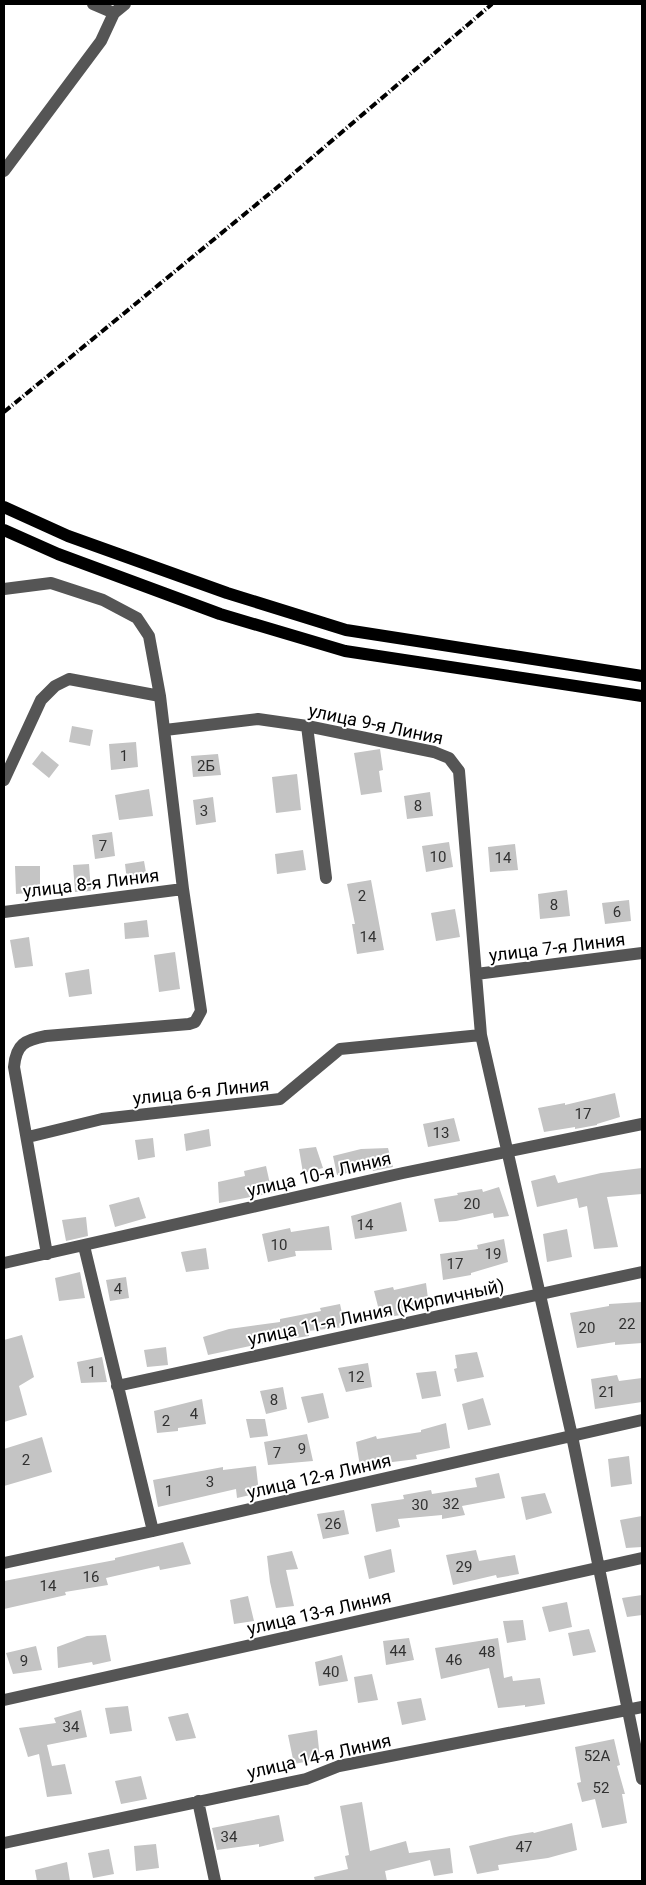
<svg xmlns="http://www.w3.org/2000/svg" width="646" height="1885" font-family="Roboto,sans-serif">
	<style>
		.building { fill: #c4c4c4 }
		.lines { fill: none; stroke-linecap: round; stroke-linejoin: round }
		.minor { stroke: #555; stroke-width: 12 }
		.major { stroke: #000; stroke-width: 12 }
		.rail { stroke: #000; stroke-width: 4; stroke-dasharray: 8 2.5 1 2.5; stroke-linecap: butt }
		.labels { text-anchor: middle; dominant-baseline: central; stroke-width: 4; stroke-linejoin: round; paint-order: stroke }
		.number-label { font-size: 15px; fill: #313131 }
		.street-label { font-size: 18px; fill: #000; stroke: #fff }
	</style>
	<rect width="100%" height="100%" fill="#fff"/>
	<path class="building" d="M72 726 93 730 90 746 69 742Z
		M136 742 138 767 111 770 109 744Z
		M380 749 383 770 379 771 382 792 361 795 354 753Z
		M42 751 59 765 49 778 32 764Z
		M218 754 221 775 193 777 191 756Z
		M297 774 301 810 276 813 272 777Z
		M149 789 153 816 119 820 115 795Z
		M430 792 433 816 407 819 404 796Z
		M213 797 216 822 196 825 193 800Z
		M112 832 115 856 95 859 92 835Z
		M449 842 453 867 426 872 422 846Z
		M515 844 518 870 490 872 488 847Z
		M303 850 306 870 277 874 275 854Z
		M144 861 147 878 127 881 125 864Z
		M89 864 91 891 75 892 73 865Z
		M15 866H40V892L16 894Z
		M371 880 384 950 357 954 352 924H355L347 884Z
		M567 890 570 916 540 919 538 894Z
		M629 900 631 921 605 924 602 903Z
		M455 909 460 937 436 941 431 913Z
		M147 920 149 937 125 939 124 923Z
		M29 937 33 966 15 968 10 940Z
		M175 952 180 989 159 992 154 955Z
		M89 969 92 994 69 997 65 973Z
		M615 1093 620 1117 597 1124V1125L575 1129V1127L544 1132 538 1108 565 1103V1105Z
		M454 1118 460 1141 428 1147 423 1124Z
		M209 1129 211 1146 186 1151 184 1134Z
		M153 1138 155 1157 138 1160 135 1140Z
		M316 1147 323 1168 303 1173 299 1149Z
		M388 1148 393 1167 373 1171 372 1168 337 1175 333 1156 361 1149Z
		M266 1166 272 1193 219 1203 218 1182 245 1176 244 1171Z
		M642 1168V1194L607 1197 618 1247 594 1249 587 1206 579 1208 577 1198 537 1207 531 1181 555 1175 558 1183 601 1173Z
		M499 1187 509 1216 494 1218 493 1213 456 1221 439 1222 434 1199 458 1195 457 1193 482 1189 483 1192Z
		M139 1197 146 1218 115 1227 109 1205Z
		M401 1202 407 1231 355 1239 351 1216Z
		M86 1217 88 1236 66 1241 62 1220Z
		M329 1226 332 1250 295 1251 296 1256 268 1262 262 1234 290 1228 291 1232Z
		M567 1229 572 1257 547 1262 543 1234Z
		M504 1239 508 1262 471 1273V1275L443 1280 440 1254 478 1249 477 1245Z
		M206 1248 209 1269 186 1272 181 1252Z
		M80 1272 85 1298 59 1301 55 1278Z
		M126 1277 129 1298 110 1301 106 1280Z
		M426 1283 429 1306 399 1311 401 1315 381 1318 374 1291 393 1287 394 1290Z
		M642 1302V1343L615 1345V1342L577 1348 570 1313 609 1306V1304Z
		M340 1304 345 1327 308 1331 309 1336 269 1342 208 1355 203 1337 229 1329 280 1322V1319L321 1311 320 1308Z
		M22 1335 34 1377 19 1386 27 1415 4 1422V1340Z
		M166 1347 168 1365 147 1367 144 1350Z
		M477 1352 484 1377 457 1382 454 1369 457 1368 455 1355Z
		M102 1357 107 1382 81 1383 77 1362Z
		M368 1363 372 1387 346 1392 338 1368Z
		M436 1371 441 1396 422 1399 416 1373Z
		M617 1375 619 1381 642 1378V1402L595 1409 591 1379Z
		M283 1387 287 1409 266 1414 260 1391Z
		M323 1393 329 1418 308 1423 301 1397Z
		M483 1398 491 1425 468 1430 462 1404Z
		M202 1399 206 1424 178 1428V1431L157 1433 154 1411Z
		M246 1419H265L268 1436 250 1438Z
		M446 1423 450 1448 416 1455 417 1459 360 1466 356 1442 376 1436 377 1439 421 1432V1430Z
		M307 1434 313 1461 268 1465 264 1442Z
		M42 1437 52 1472 4 1486V1449Z
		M629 1456 632 1484 611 1487 608 1459Z
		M256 1466 259 1493 237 1498 236 1489 158 1507 153 1480 223 1467V1470Z
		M499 1473 505 1498 462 1506 465 1515 442 1519V1515L398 1519 400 1527 376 1532 371 1504 404 1499 403 1495 431 1490 432 1494 477 1487 475 1478Z
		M545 1493 552 1513 526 1520 521 1497Z
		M344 1510 349 1534 323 1539 317 1514Z
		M642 1516V1547L626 1548 620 1520Z
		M183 1542 191 1564 160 1570 159 1566 106 1578 108 1585 65 1592 66 1595 4 1609V1581L115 1560V1558Z
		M391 1549 395 1572 369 1579 364 1556Z
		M476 1550 479 1561 515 1555 519 1574 497 1578 496 1575 453 1585 446 1555Z
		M292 1551 298 1569 286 1570 294 1606 276 1608 270 1582 267 1556Z
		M642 1595V1615L627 1617 622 1598Z
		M248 1596 254 1621 234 1624 230 1600Z
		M567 1602 572 1627 549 1632 542 1607Z
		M523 1620 526 1640 507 1643 503 1621Z
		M589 1629 596 1652 573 1656 568 1633Z
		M106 1635 111 1661 93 1665 92 1662 58 1668 57 1647 87 1636Z
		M409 1638 414 1660 386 1665 383 1641Z
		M498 1638 504 1678 512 1676 513 1681 540 1678 545 1704 525 1707V1705L498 1708 489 1668 441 1679 435 1648Z
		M36 1646 42 1670 13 1674 6 1653Z
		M342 1655 348 1681 319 1686 315 1662Z
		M372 1674 378 1700 358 1703 354 1677Z
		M421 1698 426 1720 402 1725 397 1702Z
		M128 1706 132 1731 110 1734 105 1708Z
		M81 1710 87 1737 47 1745 52 1766 65 1764 72 1794 47 1797 39 1754 28 1757 19 1728 56 1723 54 1718Z
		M188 1713 196 1738 176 1741 168 1717Z
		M317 1730 320 1759 294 1764 288 1735Z
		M614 1739 620 1765 617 1766 625 1794H622L627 1823 602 1828 595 1799 582 1802 577 1783 581 1782 575 1747Z
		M141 1776 147 1799 121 1804 115 1781Z
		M362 1802 370 1851 406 1841 409 1853 450 1848 453 1873 434 1876 430 1860 385 1871 387 1881H315L314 1877 348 1869 345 1856 349 1855 340 1806Z
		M279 1815 284 1841 259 1847V1844L217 1850 212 1828Z
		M572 1823 577 1850 548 1858 498 1865 499 1870 477 1874 469 1846 510 1836 533 1832 534 1833Z
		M156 1844 159 1868 136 1871 134 1846Z
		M109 1849 114 1874 93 1878 88 1853Z
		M67 1862 70 1881H37L35 1870Z"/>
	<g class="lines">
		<path class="minor" d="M93 4 114 13 125 4
			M4 171 101 41 114 13
			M4 589 51 583 103 600 137 618 149 636 160 696
			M307 726 326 878
			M165 730 258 719 307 726 434 752 449 758 459 771 481 1035
			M4 780 41 700 55 686 69 679 160 696 183 889 201 1011 195 1022 189 1024 46 1036C25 1040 16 1044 14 1067L47 1254
			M4 912 183 889
			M476 974 642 953
			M28 1137 102 1119 280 1099 340 1049 481 1035 572 1436 642 1779
			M84 1246 153 1531
			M4 1263 403 1173 642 1124
			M117 1386 642 1272
			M4 1563 153 1531 642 1420
			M4 1700 642 1558
			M198 1801 215 1881
			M4 1843 306 1779 339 1766 642 1707"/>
		<path class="major" d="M4 507 68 536 227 593 346 630 642 676
			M4 530 58 554 220 614 345 651 642 696"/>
		<path class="rail" d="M4 412 280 185 492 4"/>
	</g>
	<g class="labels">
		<g class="number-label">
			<text x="124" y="756">1</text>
			<text x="206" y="766">2Б</text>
			<text x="418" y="806">8</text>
			<text x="204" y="811">3</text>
			<text x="103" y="846">7</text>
			<text x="438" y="857">10</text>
			<text x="503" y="858">14</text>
			<text x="362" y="896">2</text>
			<text x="554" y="905">8</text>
			<text x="617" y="912">6</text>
			<text x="368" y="937">14</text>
			<text x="583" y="1114">17</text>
			<text x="441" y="1133">13</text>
			<text x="472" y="1204">20</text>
			<text x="365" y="1225">14</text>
			<text x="279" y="1245">10</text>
			<text x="493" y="1254">19</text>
			<text x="455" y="1264">17</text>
			<text x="118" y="1289">4</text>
			<text x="627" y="1324">22</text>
			<text x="587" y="1328">20</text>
			<text x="92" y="1372">1</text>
			<text x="356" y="1377">12</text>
			<text x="607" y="1392">21</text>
			<text x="274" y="1400">8</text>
			<text x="194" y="1414">4</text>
			<text x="166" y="1421">2</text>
			<text x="302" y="1449">9</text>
			<text x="277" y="1453">7</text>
			<text x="26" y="1460">2</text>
			<text x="210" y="1482">3</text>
			<text x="169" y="1491">1</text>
			<text x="451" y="1504">32</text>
			<text x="420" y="1505">30</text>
			<text x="333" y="1524">26</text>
			<text x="464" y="1567">29</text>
			<text x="91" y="1577">16</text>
			<text x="48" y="1586">14</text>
			<text x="398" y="1651">44</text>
			<text x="487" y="1652">48</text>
			<text x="454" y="1660">46</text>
			<text x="24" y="1661">9</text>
			<text x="331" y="1672">40</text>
			<text x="71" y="1727">34</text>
			<text x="597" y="1756">52А</text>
			<text x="601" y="1788">52</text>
			<text x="229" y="1837">34</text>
			<text x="524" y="1847">47</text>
		</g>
		<g class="street-label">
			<text transform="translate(376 724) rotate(12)">улица 9-я Линия</text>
			<text transform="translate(91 883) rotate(-7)">улица 8-я Линия</text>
			<text transform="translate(557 947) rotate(-7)">улица 7-я Линия</text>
			<text transform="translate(201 1091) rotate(-6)">улица 6-я Линия</text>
			<text transform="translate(319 1174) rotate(-13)">улица 10-я Линия</text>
			<text transform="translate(376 1312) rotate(-12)">улица 11-я Линия (Кирпичный)</text>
			<text transform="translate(319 1476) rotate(-13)">улица 12-я Линия</text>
			<text transform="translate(319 1612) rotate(-13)">улица 13-я Линия</text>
			<text transform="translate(319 1756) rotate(-13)">улица 14-я Линия</text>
		</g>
	</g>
	<rect width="646" height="1885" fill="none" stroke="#000000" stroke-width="10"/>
</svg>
